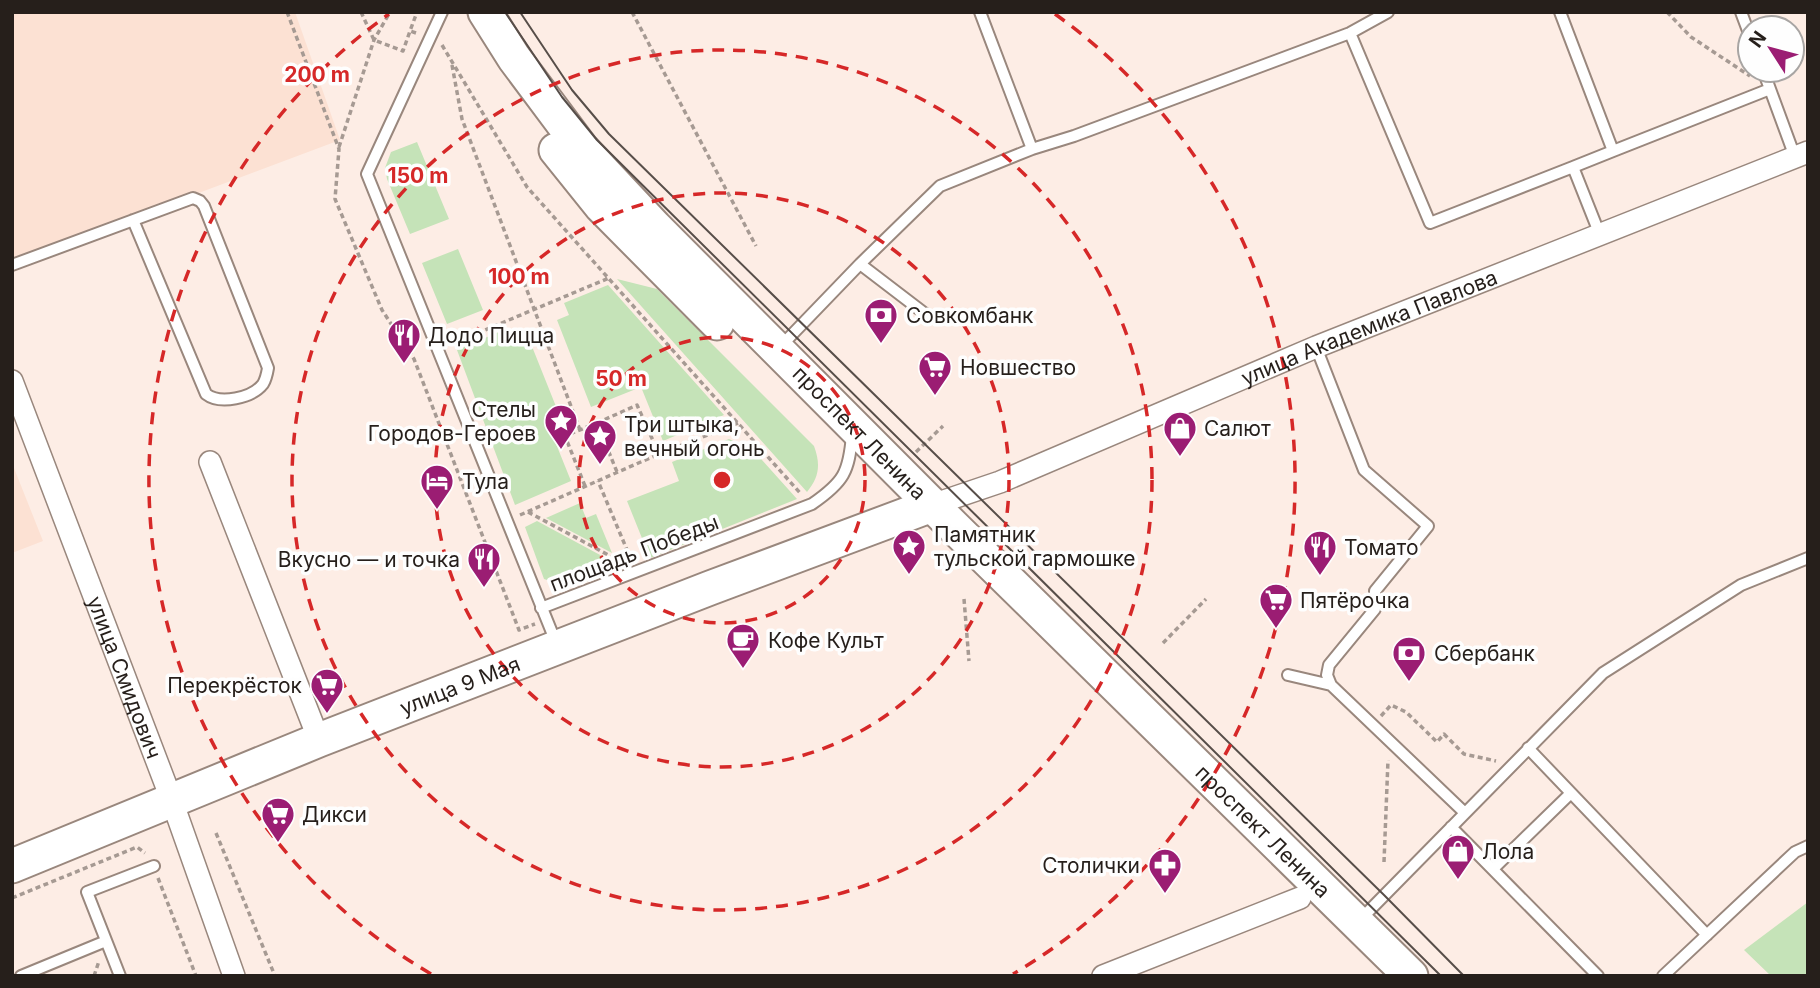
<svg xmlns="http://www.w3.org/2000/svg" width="1820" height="988" font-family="Inter,sans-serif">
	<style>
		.built { fill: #fce1d3 }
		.green { fill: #c5e3b8 }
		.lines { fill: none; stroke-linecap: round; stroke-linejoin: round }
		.lane-casing { stroke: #99877d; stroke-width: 14 }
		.street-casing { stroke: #99877d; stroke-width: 24 }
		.primary-casing { stroke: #99877d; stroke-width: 37 }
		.path { stroke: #a69a93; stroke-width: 3.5; stroke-dasharray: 5 3.5; stroke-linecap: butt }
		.lane { stroke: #fff; stroke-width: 10 }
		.street { stroke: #fff; stroke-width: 21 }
		.primary { stroke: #fff; stroke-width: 33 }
		.tram { stroke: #574e49; stroke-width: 2 }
		.ring { fill: none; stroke: #d62828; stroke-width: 3.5; stroke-dasharray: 12 9 }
		.labels { text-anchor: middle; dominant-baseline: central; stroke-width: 7; stroke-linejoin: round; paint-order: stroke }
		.poi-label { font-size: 21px; fill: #261f1b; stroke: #fefefe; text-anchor: start }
		.street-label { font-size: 21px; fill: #261f1b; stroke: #fefefe }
		.centre { fill: #d62828; stroke: #fefefe; stroke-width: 3.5 }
		.ring-label { font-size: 21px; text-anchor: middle; font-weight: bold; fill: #d62828; stroke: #fefefe; stroke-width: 7; stroke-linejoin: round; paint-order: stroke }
	</style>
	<rect width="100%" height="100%" fill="#fdede5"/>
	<path class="built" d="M12 12H295L340 140 12 263Z
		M12 463 43 541 12 553Z"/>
	<path class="green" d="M417 142 449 219 410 234 387 179 385 168 391 152Z
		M458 249 483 310 447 324 422 263Z
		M617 279 657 289 814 446C821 465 819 477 807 492Z
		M608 285 724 415 663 441 641 387 591 407 557 320 569 315 564 303Z
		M508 328 514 339 527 334 561 419 548 424 571 481 515 505 457 350Z
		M729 439 754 451 797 499 650 558 627 501 679 481 672 462Z
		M580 503 586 518 596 514 612 553 546 518Z
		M537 521 615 563 619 570C590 581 574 590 544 579L525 527Z
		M1808 902V976H1771L1744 950Z"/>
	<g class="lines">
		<defs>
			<path id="lane" d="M442 12 367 174 557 645
				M980 12 1032 149
				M1560 12 1613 151 1573 167
				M1741 12 1750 36
				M1350 33 1430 223 1573 167 1600 235
				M1763 70 1795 157
				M1613 151 1770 89
				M860 264 940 186 1032 149 1074 136 1350 33 1388 12
				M12 265 193 198 200 201 204 206 268 368C267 374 266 379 263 384 252 398 220 405 206 394L133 220
				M781 346 860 264 928 316
				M1316 347 1364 470 1428 526 1375 591V609L1329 665 1327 675 1331 685 1465 813
				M541 608 812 504C844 482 849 472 852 435
				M1288 675 1331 685
				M1528 748 1707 935
				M1451 827 1598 976
				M1493 869 1571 793
				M1360 920 1603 673 1741 585 1808 558
				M21 976 106 941
				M120 976 87 892 154 866
				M1663 976 1795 852 1808 846"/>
			<g id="street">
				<path id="s1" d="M12 381 172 801 234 976"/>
				<path d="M210 462 319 740"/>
				<path id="s2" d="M932 505 1000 482 1316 347 1808 152"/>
				<path d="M1103 976 1300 898"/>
			</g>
			<g id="primary">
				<path id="s3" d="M485 12 514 58 582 149 655 227 953 526 1411 976"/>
				<path d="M556 150 601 206 717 323"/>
				<path id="s4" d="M12 866 319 740 710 588 932 505"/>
			</g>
		</defs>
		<use href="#lane" class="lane-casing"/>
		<use href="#street" class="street-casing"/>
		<use href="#primary" class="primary-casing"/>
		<path class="path" d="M287 12 339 149 335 199 382 310 414 359 519 630 535 624
			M361 12 374 40 403 51 410 31
			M632 12 756 246
			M1667 12 1691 37 1750 76
			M416 33 410 31 417 12
			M442 45 527 187 801 494
			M452 65 462 119 580 430
			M339 147 374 40 390 12
			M454 343 609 278
			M597 423 637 405 659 454 738 423
			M916 452 943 426
			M585 486 565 436 597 423 617 472
			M528 512 614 558 630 557 598 481
			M520 515 659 454
			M964 599 969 661
			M1163 643 1206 599
			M1381 716 1391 705 1406 712 1437 742 1444 734 1464 754 1496 761
			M216 833 275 976
			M1384 862 1388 760
			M158 878 196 976
			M12 898 137 847 145 853
			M94 976 99 961"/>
		<use href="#lane" class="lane"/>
		<use href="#street" class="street"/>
		<use href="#primary" class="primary"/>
		<path class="tram" d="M505 12 562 97 597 140 1441 976
			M520 12 572 90 609 134 1384 895 1464 976"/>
	</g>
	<g class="ring">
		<circle cx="722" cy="480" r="143"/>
		<circle cx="722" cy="480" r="287"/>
		<circle cx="722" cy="480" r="430"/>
		<path d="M431 974A573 573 0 0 1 389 14M1055 14A573 573 0 0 1 1013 974"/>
	</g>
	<defs>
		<symbol id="bank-pin" viewBox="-11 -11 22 30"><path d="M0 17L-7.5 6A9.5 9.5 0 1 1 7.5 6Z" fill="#9b1d73" stroke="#fefefe"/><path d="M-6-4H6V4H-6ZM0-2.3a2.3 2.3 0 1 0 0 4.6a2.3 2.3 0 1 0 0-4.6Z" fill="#fff"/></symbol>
		<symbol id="restaurant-pin" viewBox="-11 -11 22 30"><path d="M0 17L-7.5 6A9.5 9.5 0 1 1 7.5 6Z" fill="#9b1d73" stroke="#fefefe"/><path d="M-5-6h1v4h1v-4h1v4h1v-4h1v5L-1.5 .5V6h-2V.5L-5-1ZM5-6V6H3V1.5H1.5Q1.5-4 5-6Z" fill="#fff"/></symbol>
		<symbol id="supermarket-pin" viewBox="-11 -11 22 30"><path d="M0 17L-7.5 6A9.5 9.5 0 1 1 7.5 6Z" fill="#9b1d73" stroke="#fefefe"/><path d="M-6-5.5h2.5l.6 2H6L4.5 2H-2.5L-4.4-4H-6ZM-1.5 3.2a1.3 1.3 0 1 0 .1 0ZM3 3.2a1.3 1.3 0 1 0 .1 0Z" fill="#fff"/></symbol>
		<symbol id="sight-pin" viewBox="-11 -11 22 30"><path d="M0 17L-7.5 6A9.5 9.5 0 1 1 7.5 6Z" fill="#9b1d73" stroke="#fefefe"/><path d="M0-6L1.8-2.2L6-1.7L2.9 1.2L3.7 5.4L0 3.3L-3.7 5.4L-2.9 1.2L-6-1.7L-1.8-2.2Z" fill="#fff"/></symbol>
		<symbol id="shop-pin" viewBox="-11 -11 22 30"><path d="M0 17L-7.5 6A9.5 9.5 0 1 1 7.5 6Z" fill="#9b1d73" stroke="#fefefe"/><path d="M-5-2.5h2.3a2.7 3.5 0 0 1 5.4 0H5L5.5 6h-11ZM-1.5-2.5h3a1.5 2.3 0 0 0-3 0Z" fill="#fff"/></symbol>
		<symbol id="hotel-pin" viewBox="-11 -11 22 30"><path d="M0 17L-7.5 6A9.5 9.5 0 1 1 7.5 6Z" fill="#9b1d73" stroke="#fefefe"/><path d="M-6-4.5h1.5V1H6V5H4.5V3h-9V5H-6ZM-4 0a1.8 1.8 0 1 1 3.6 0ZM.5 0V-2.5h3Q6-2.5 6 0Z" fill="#fff"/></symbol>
		<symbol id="cafe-pin" viewBox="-11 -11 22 30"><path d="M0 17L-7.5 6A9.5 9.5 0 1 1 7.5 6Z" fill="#9b1d73" stroke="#fefefe"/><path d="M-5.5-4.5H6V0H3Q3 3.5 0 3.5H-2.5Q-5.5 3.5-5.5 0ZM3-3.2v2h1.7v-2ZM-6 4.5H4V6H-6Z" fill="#fff"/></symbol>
		<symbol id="pharmacy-pin" viewBox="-11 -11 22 30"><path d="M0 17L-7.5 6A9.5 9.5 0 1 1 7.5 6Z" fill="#9b1d73" stroke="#fefefe"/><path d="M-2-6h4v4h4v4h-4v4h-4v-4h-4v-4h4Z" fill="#fff"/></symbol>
	</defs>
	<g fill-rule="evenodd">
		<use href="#bank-pin" x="862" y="296" width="38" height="52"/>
		<use href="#restaurant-pin" x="385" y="316" width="38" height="52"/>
		<use href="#supermarket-pin" x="916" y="348" width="38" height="52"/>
		<use href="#sight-pin" x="542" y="402" width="38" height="52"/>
		<use href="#shop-pin" x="1161" y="409" width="38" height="52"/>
		<use href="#sight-pin" x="581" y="417" width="38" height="52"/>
		<use href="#hotel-pin" x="418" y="462" width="38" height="52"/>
		<use href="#sight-pin" x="890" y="527" width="38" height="52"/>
		<use href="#restaurant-pin" x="1301" y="528" width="38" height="52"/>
		<use href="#restaurant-pin" x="465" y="540" width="38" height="52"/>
		<use href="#supermarket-pin" x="1257" y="581" width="38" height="52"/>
		<use href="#cafe-pin" x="724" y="621" width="38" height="52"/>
		<use href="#bank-pin" x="1390" y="634" width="38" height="52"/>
		<use href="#supermarket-pin" x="308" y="666" width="38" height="52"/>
		<use href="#supermarket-pin" x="259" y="795" width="38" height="52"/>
		<use href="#shop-pin" x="1439" y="832" width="38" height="52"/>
		<use href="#pharmacy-pin" x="1146" y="846" width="38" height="52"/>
	</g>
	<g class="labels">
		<g class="poi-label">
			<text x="906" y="315">Совкомбанк</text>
			<text x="428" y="335">Додо Пицца</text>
			<text x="960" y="367">Новшество</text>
			<text x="536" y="409" text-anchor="end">Стелы<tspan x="536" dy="24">Городов-Героев</tspan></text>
			<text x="624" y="424">Три штыка,<tspan x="624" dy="24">вечный огонь</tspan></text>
			<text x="1204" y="428">Салют</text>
			<text x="462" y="481">Тула</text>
			<text x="934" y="534">Памятник<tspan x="934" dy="24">тульской гармошке</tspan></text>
			<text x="1344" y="547">Томато</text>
			<text x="460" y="559" text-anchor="end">Вкусно — и точка</text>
			<text x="1300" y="600">Пятёрочка</text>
			<text x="768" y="640">Кофе Культ</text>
			<text x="1434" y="653">Сбербанк</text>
			<text x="302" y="685" text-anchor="end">Перекрёсток</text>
			<text x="302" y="814">Дикси</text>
			<text x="1482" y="851">Лола</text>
			<text x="1140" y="865" text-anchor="end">Столички</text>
		</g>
		<g class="street-label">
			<text stroke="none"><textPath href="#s2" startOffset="472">улица Академика Павлова</textPath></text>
			<text stroke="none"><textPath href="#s3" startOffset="565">проспект Ленина</textPath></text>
			<text transform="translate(634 553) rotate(-21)">площадь Победы</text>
			<text stroke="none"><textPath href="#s1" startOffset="317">улица Смидович</textPath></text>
			<text stroke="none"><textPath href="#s4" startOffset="483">улица 9 Мая</textPath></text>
			<text stroke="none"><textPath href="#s3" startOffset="1132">проспект Ленина</textPath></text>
		</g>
	</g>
	<circle cx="722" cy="480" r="10" class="centre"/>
	<g class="ring-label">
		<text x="317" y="82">200 m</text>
		<text x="418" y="183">150 m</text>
		<text x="519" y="284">100 m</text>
		<text x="621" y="386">50 m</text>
	</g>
	<rect width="1820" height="988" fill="none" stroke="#261f1b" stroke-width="28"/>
	<g transform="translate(1771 49) rotate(306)"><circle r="33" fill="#fefefe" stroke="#a8a5a3" stroke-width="2"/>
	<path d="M0-5L12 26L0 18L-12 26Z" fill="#9b1d73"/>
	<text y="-10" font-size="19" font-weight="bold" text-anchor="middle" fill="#261f1b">N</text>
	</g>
</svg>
